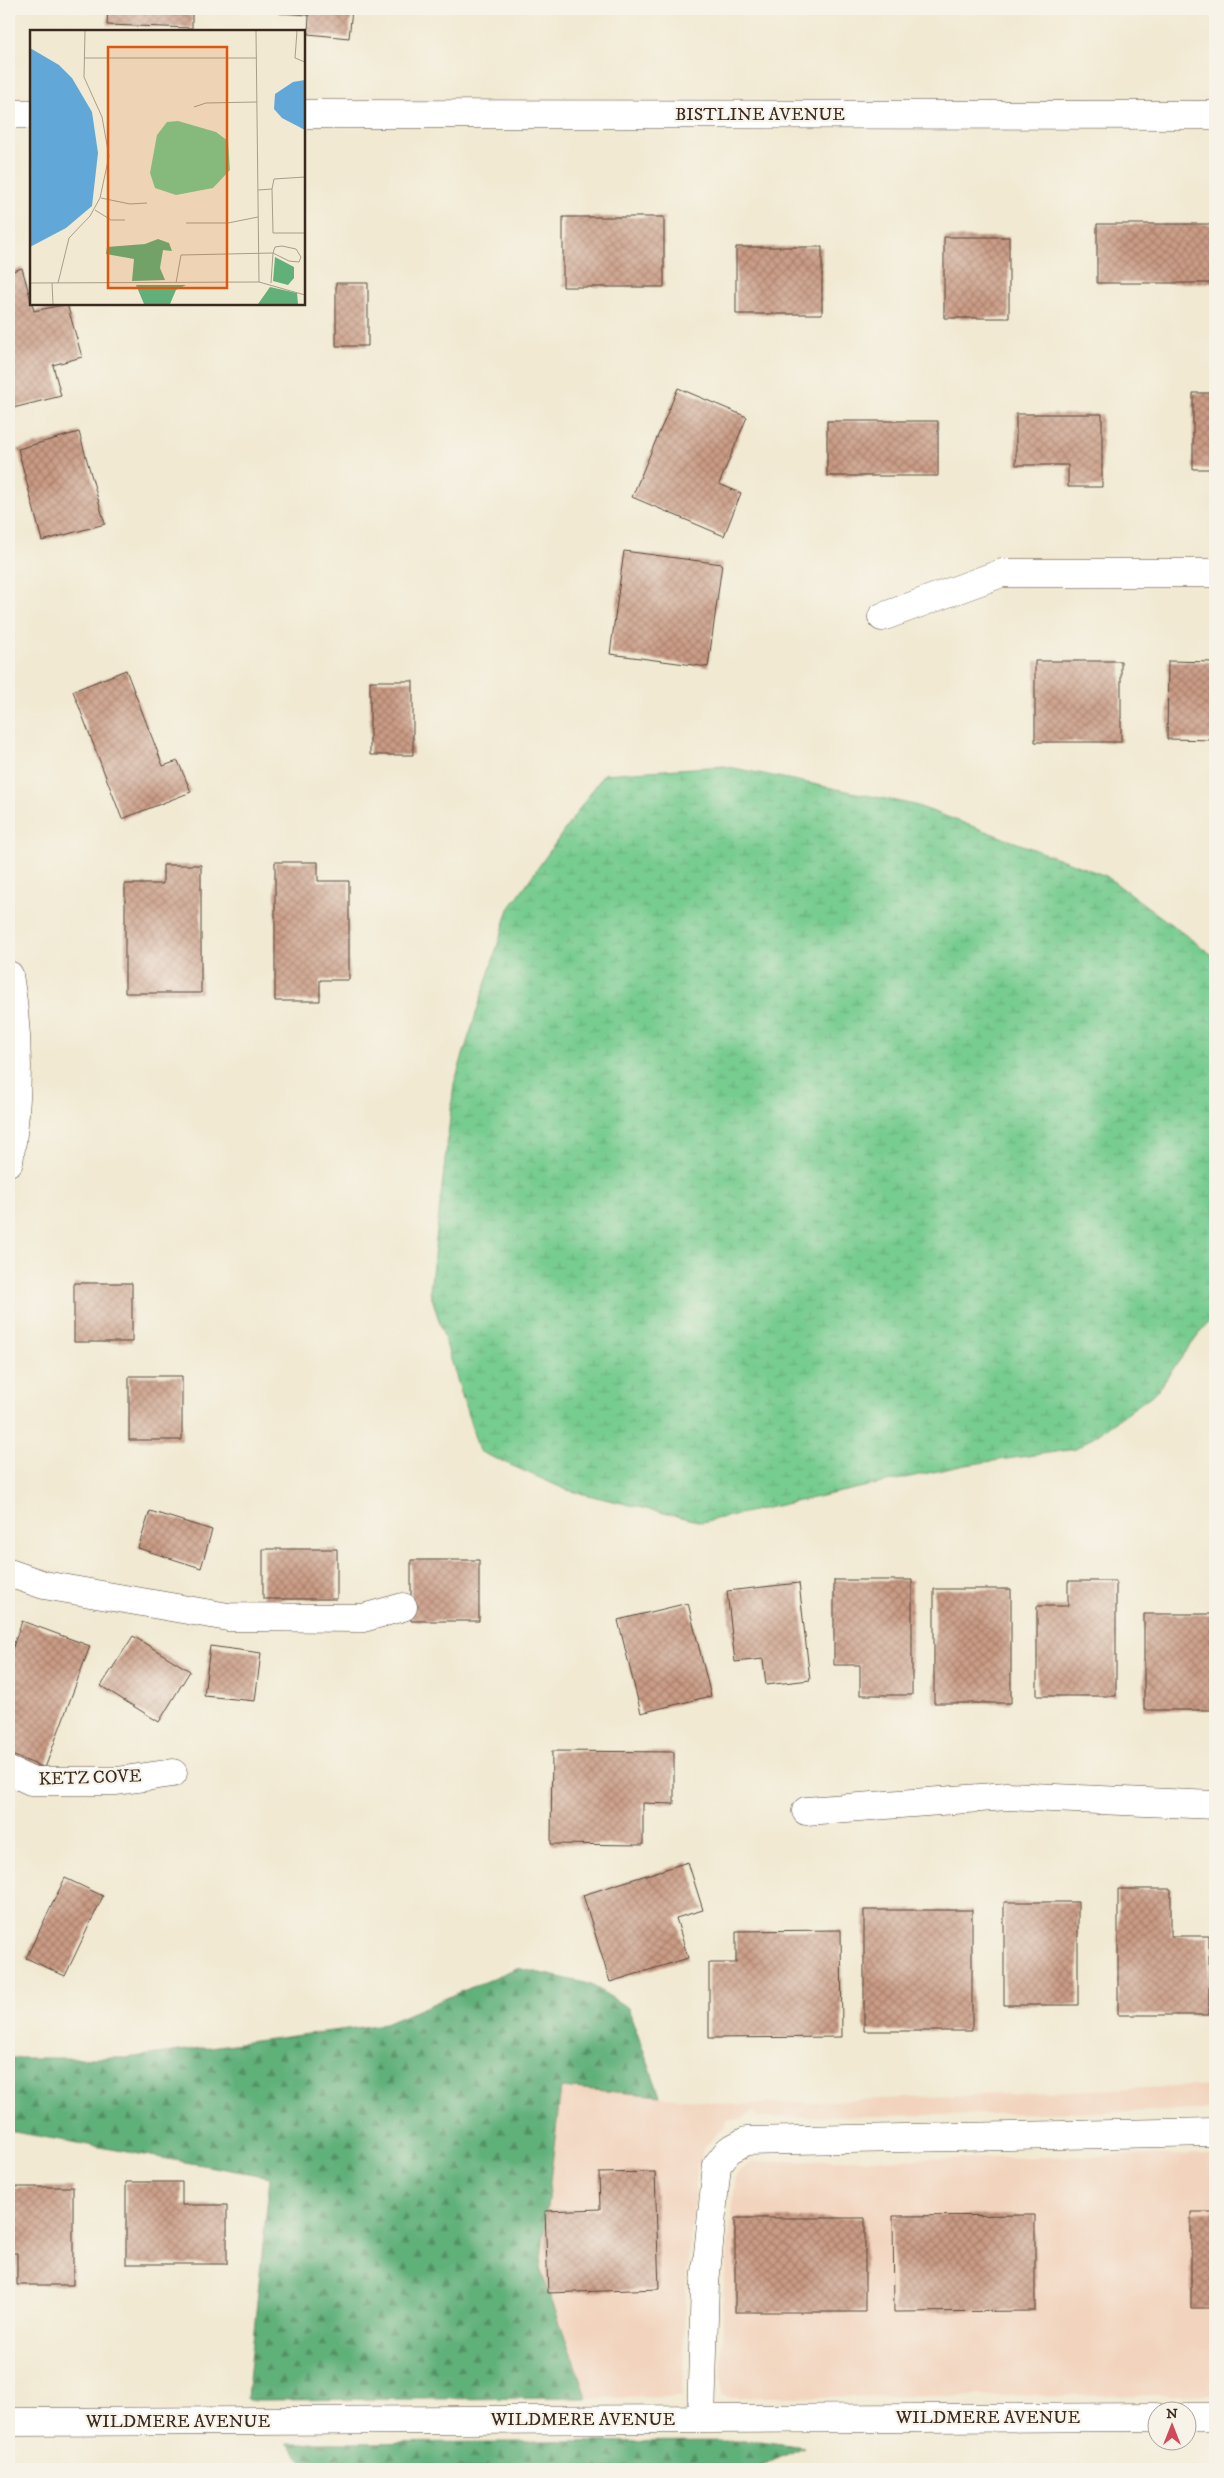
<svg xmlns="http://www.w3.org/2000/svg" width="1224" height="2478" font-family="'IM FELL DW Pica',serif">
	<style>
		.built { fill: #f2d4be }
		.forest { fill: url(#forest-firs); stroke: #4e6d4c }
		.wetland { fill: url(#wetland-marsh); stroke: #597b57 }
		.building { fill: url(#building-cross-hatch) }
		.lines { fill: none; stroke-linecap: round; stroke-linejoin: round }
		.minor-casing { stroke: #564739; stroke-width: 29 }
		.minor { stroke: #fff; stroke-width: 28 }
		.labels { text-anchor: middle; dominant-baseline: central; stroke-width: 4.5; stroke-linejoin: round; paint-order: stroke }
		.street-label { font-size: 18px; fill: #3b2a1e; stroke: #f7f3e8 }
		.inset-road { fill: none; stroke: #a89d8a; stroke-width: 1 }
		.view { fill: #df570d; fill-opacity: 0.15; stroke: #df570d; stroke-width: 2.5 }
		.inset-edge { fill: none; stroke: #3b2a1e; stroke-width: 2.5 }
	</style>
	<defs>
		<pattern id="forest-firs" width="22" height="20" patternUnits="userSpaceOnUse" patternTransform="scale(1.25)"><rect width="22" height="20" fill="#61b07a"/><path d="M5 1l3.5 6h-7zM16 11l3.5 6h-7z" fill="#518f63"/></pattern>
		<pattern id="wetland-marsh" width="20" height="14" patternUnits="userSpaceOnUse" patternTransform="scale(1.25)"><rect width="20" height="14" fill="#77cc90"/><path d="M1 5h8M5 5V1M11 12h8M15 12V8" fill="none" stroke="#68af7c"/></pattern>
		<pattern id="building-cross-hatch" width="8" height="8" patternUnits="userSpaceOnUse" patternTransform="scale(1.25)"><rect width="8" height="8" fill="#ca9b85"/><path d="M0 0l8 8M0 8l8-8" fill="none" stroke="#a57f6c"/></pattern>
	</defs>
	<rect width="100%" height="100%" fill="#f7f3e8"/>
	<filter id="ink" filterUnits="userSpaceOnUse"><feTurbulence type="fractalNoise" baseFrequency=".02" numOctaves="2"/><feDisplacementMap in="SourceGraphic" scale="10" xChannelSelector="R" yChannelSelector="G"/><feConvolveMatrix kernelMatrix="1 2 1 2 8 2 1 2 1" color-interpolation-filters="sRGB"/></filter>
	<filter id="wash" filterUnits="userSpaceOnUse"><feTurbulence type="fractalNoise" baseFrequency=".0096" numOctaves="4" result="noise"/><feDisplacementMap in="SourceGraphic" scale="20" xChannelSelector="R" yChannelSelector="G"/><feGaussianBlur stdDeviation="1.12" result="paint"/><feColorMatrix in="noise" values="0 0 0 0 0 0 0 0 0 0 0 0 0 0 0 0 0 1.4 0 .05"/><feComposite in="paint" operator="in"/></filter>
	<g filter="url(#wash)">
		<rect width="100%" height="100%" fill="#f1e9d2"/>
		<path class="built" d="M1215 2085V2110L758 2118 754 2112 741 2119H727L726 2127 715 2135 703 2150 698 2163 686 2281 682 2397 587 2398 540 2268 561 2086 738 2105Z
			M1215 2154V2395L721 2397 724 2285 736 2175 751 2162Z"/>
		<path class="forest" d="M517 1968 590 1984 628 2008 660 2096 561 2087 540 2268 587 2398 249 2400 247 2398 270 2177 9 2131V2058H126L385 2024Z
			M761 2441 804 2447 754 2469H310L287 2443Z"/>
		<path class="wetland" d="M724 766 915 805 1106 876 1215 957V1313L1155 1393 1076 1449 965 1465 702 1522 567 1490 479 1451 430 1291 454 1084 509 909 604 774Z"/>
		<g id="blocks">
			<path class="building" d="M108 9H192V28L107 25Z
				M279 9H352L349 38 308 34 309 15 279 13Z
				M563 217H664V287H563Z
				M1097 224H1215V283H1097Z
				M944 237H1009V318H944Z
				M736 247H822V314H736Z
				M22 268 34 311 67 304 82 357 53 365 61 396 9 409V272Z
				M336 283H368V346H336Z
				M678 388 747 417 719 484 741 493 724 536 632 497Z
				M1193 393H1215V469H1193Z
				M1016 414H1102V487H1068V465H1016Z
				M827 421H938V476H827Z
				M79 432 105 524 42 541 18 449Z
				M624 551 722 564 708 667 610 654Z
				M1035 661H1121V742H1035Z
				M1168 661 1215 662V740L1167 739Z
				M126 670 163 766 178 761 191 792 122 819 73 691Z
				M370 681H413V755H370Z
				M275 862H318V881H349V980H320V1001H275Z
				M163 865H201V993H125V884H163Z
				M74 1283H132V1342H74Z
				M129 1376H182V1440H129Z
				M150 1511 212 1530 201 1568 138 1548Z
				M263 1549H337V1599H263Z
				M411 1560H479V1621H411Z
				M834 1580H912V1695H860V1665H834Z
				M1068 1581H1116V1696H1037V1606H1068Z
				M799 1583 810 1680 766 1685 763 1659 735 1662 727 1591Z
				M934 1589H1011V1703H934Z
				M688 1603 711 1696 641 1713 618 1620Z
				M1144 1614H1215V1710H1144Z
				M22 1621 90 1646 45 1768 9 1754V1658Z
				M133 1636 190 1671 159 1722 101 1686Z
				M210 1646 261 1653 255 1701 204 1696Z
				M552 1751 674 1752V1804L643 1803V1845L551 1844Z
				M688 1862 703 1910 676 1918 688 1958 610 1982 583 1895Z
				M65 1878 103 1896 65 1976 26 1958Z
				M1118 1889H1171V1936H1209V2015H1118Z
				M1004 1902H1078V2005H1004Z
				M864 1910H972V2031H864Z
				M841 1930 842 2037 709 2038V1963H736V1931Z
				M655 2172 659 2289 548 2293 545 2211 600 2209 599 2173Z
				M126 2182H182V2205H227V2264H126Z
				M9 2187H73V2285H17V2253H9Z
				M1191 2212H1215V2308H1191Z
				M1035 2215V2311L894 2312 893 2216Z
				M735 2218H865V2312H735Z"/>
		</g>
	</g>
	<g filter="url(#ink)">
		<use href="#blocks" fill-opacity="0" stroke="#564739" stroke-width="1"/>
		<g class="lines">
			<defs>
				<path id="minor" d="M9 114H31
					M304 114 1215 115
					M882 617 1002 573H1215
					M9 975C20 1037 19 1101 9 1162
					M9 1573 44 1585 228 1617 363 1618 403 1607
					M9 1771 31 1781H117L173 1773
					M806 1811 1007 1796 1215 1805
					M1186 2417H1215
					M701 2419 705 2283 717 2165 729 2150 746 2141 1215 2132
					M9 2422 1156 2417"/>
			</defs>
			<use href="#minor" class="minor-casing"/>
			<use href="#minor" class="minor"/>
		</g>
	</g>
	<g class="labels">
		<g class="street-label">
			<text x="760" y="115">BISTLINE AVENUE</text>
			<text transform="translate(90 1778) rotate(-2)">KETZ COVE</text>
			<text x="988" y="2418">WILDMERE AVENUE</text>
			<text x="583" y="2420">WILDMERE AVENUE</text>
			<text x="178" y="2422">WILDMERE AVENUE</text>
		</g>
	</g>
	<g transform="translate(30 30)">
		<rect width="275" height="275" fill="#f1e9d2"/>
		<path d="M128 209 139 213 142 221 133 220 130 238 135 250 102 251 104 229 76 224 77 217 115 214ZM245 227 264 237V248L258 255 243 251ZM106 255H156L146 260 140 274H114ZM240 257 267 263 268 274H228Z" fill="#61b07a"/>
		<path d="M148 91 186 102 198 111 200 140 183 158 146 165 125 158 120 143 127 105 137 92Z" fill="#77cc90"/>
		<path d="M0 18 29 35 42 48 62 82 68 123 62 176 36 198 0 217ZM275 50V100L252 88 244 79 245 64 263 52Z" fill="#61a8d8"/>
		<path class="inset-road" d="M226 1 229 252M267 1 265 28 275 32M54 28H227M164 77 176 73 227 72M242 159 243 203H275M228 160 242 159 244 149 275 147V113M71 168 100 174 117 173M65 180 81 190H95M156 193H198L228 187M0 253 229 252 275 265M22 253 23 274M28 253 39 208 60 186 70 168 79 126 72 87 54 47 55 1M146 253 151 225 243 223 245 217 252 216 266 219 271 227 269 232 259 231 243 223M241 253 243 223"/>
		<path class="view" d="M78 17H197V258H78Z"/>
		<rect width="275" height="275" class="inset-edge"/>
	</g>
	<rect width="1224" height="2478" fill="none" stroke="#f7f3e8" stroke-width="30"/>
	<g transform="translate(1172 2426)"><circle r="24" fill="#f7f3e8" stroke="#aca397"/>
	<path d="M0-4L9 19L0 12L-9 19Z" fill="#d1495b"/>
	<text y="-8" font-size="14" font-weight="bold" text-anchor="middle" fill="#3b2a1e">N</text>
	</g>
</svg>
